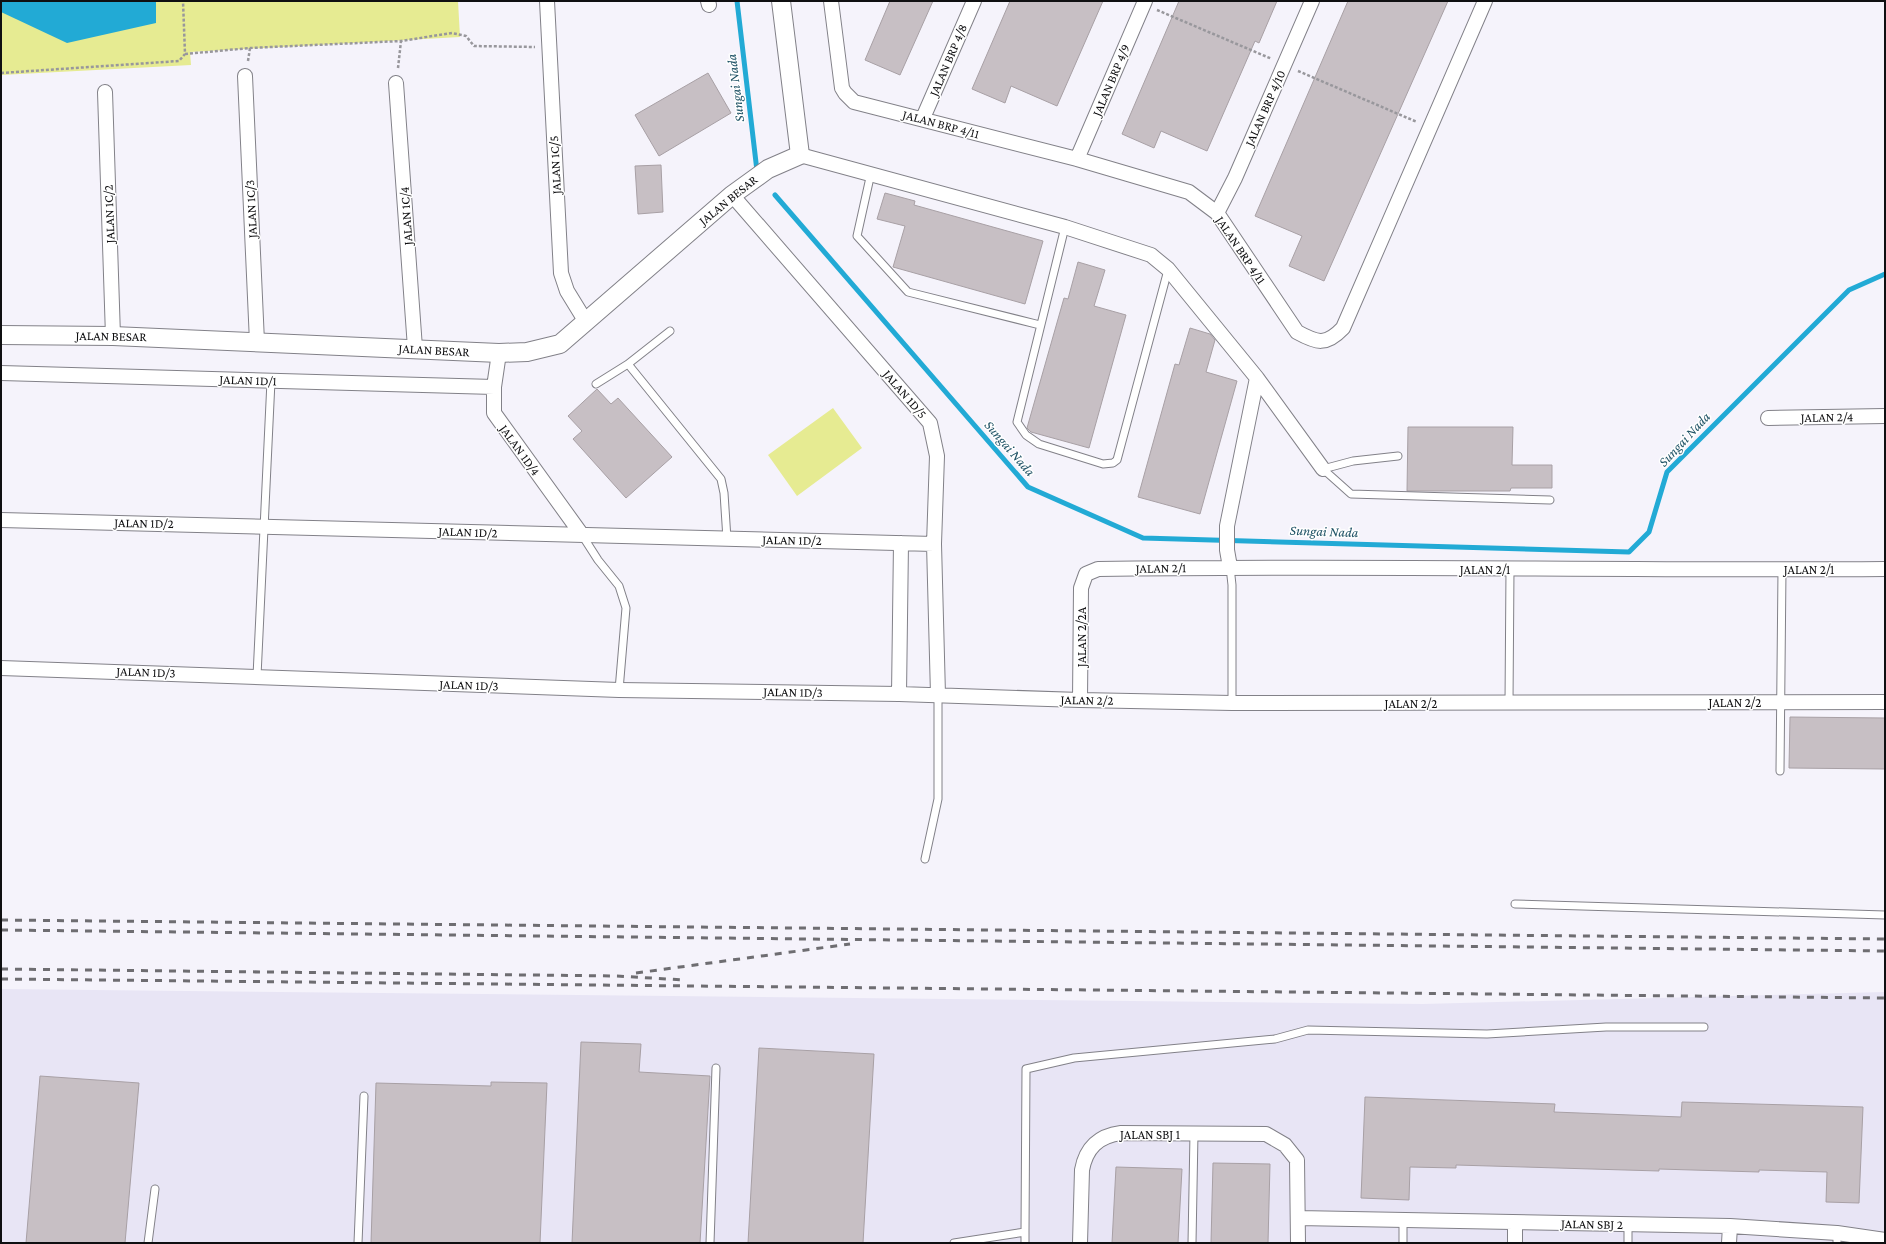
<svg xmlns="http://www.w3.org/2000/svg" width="1886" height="1244" font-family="'Crimson Pro',serif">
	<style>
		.built { fill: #e8e5f5 }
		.green { fill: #e6eb92 }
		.water { fill: #22aad5 }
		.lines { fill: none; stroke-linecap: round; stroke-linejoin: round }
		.stream { stroke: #22aad5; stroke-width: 5 }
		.building { fill: #c7bfc4; stroke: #a8a0a5 }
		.service-casing { stroke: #828188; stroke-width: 9 }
		.minor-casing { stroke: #828188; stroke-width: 16 }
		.tertiary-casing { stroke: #828188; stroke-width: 20 }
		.path { stroke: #98979c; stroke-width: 2.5; stroke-dasharray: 3 2; stroke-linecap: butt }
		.service { stroke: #fff; stroke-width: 7 }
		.minor { stroke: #fff; stroke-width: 14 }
		.tertiary { stroke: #fff; stroke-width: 18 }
		.rail { stroke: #6e6d71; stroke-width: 3; stroke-dasharray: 7 7; stroke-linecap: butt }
		.labels { text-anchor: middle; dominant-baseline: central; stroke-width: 3; stroke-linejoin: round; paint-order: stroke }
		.street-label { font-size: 13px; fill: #0f0f11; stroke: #fff }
		.water-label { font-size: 14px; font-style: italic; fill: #205366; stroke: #fff }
	</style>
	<rect width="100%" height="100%" fill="#f5f3fb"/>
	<path class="built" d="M1 989 1423 1004 1885 992V1243H1Z"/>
	<path class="green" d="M1 1H458L460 37 190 52 191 65 1 75Z
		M833 408 862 448 797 496 768 455Z"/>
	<path class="water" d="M1 1H156V23L67 43 1 12Z"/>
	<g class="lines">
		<path class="stream" d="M737 1 757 171
			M775 195 1028 487 1143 538 1629 552 1649 532 1667 472 1849 290 1885 274"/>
	</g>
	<path class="building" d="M890 1H933L900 75 865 60Z
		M1010 1H1103L1057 106 1011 86 1005 103 972 89Z
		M1179 1H1277L1259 43 1255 41 1207 151 1161 131 1154 148 1122 134Z
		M1348 1H1448L1324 281 1289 266 1302 236 1255 216Z
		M708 73 731 113 659 156 635 115Z
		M661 165 663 212 638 214 635 166Z
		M885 193 915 201 914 205 1043 241 1025 304 893 267 905 226 877 219Z
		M1078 262 1105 270 1094 306 1126 315 1089 448 1031 432 1027 428 1064 298 1068 299Z
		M1190 328 1210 334 1215 340 1206 372 1237 381 1200 514 1138 497 1175 364 1179 365Z
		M597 389 611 404 618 398 672 457 626 498 573 439 582 431 568 416Z
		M1408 427H1513L1512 465H1552V488H1511L1510 491H1407Z
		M1790 717 1885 718V769L1789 768Z
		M581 1042 641 1044 639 1072 710 1076 700 1243H572Z
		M759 1048 874 1054 863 1243H748Z
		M40 1076 139 1083 125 1243H26Z
		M491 1082 547 1083 540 1243H371L376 1083 491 1086Z
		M1365 1097 1555 1104 1554 1112 1681 1117 1682 1102 1863 1107 1859 1203 1826 1202 1827 1172 1759 1170V1172L1659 1169V1171L1456 1165V1168L1410 1167 1409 1200 1361 1198Z
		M1213 1163 1270 1164 1268 1243H1211Z
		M1116 1167 1182 1169 1178 1243H1112Z"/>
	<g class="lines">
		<defs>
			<path id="service" d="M871 173 857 236 908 292 1040 325
				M1065 227 1017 422 1026 435 1039 444 1103 464 1113 463 1117 460 1168 270
				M670 331 628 364 721 479 724 493 727 539
				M596 384 628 364
				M1323 469 1351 494 1550 500
				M1323 469 1353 461 1398 456
				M582 535 598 560 619 586 626 608 619 690
				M1230 567 1232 585V703
				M257 676 271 381
				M1509 703 1510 569
				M1780 771 1782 570
				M925 859 938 799V695
				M1515 904 1885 915
				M1025 1232 1026 1069 1074 1058 1275 1039 1308 1030 1487 1034 1606 1027H1704
				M148 1243 155 1189
				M358 1243 364 1096
				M710 1243 716 1068
				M954 1243 1025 1232V1243
				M1192 1243 1194 1133
				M1403 1243V1221
				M1628 1243V1224
				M1837 1243V1233"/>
			<path id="minor" d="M547 1 561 273 567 291 586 322
				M708 1 709 5
				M831 1 842 88 845 93 854 102 1077 159 1189 192 1217 213 1297 332C1317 343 1326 346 1343 328L1485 1
				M245 76 257 342
				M396 83 415 348
				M105 92 113 336
				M923 118 974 1
				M800 155 1065 227 1151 255 1168 269 1257 378 1323 469
				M1077 159 1145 1
				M732 195 930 423 937 456 934 544 938 695
				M1217 213 1235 178 1312 1
				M499 353 494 387V413L582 535
				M1 373 494 387
				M1768 418 1885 416
				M1 520 934 544
				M1230 567 1227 550V526L1257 378
				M1 668 619 690 899 694 1080 700 1232 703 1885 702
				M899 694 901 543
				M1080 700 1081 588 1086 574 1098 569C1360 565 1623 571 1885 569
				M1298 1218 1730 1226 1837 1233 1885 1240
				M1080 1243 1082 1170C1086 1148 1098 1136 1121 1133L1266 1134 1285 1145 1297 1160 1298 1243
				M1515 1243V1223
				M1729 1243 1730 1226"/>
			<path id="tertiary" d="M1 335 113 336 499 353 527 352 560 344 732 195 768 169 800 155 781 1"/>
		</defs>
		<use href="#service" class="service-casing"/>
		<use href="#minor" class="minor-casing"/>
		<use href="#tertiary" class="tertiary-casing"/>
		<path class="path" d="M1157 10 1272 59
			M185 54 250 48 401 41 452 33 466 36 474 46 535 47
			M248 61 250 48
			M398 68 401 41
			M1298 71 1417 122
			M1 73 179 61 185 54 183 1"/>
		<use href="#service" class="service"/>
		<use href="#minor" class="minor"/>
		<use href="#tertiary" class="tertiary"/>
		<path class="rail" d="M1 920 1885 939
			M1 930 1885 951
			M1 969 617 976 684 980
			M636 973 850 944
			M1 979 1885 998"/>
	</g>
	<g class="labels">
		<g class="street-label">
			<text transform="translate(948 60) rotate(-67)">JALAN BRP 4/8</text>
			<text transform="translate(1111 80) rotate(-67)">JALAN BRP 4/9</text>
			<text transform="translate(1265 108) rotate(-66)">JALAN BRP 4/10</text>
			<text transform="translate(941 124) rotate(15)">JALAN BRP 4/11</text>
			<text transform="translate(555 165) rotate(-93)">JALAN 1C/5</text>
			<text transform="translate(728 200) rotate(-39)">JALAN BESAR</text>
			<text transform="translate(251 209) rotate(-93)">JALAN 1C/3</text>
			<text transform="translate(109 214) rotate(-92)">JALAN 1C/2</text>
			<text transform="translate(406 216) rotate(-94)">JALAN 1C/4</text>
			<text transform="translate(1241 250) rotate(56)">JALAN BRP 4/11</text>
			<text transform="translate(111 336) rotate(1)">JALAN BESAR</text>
			<text transform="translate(434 350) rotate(3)">JALAN BESAR</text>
			<text transform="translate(248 380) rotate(2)">JALAN 1D/1</text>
			<text transform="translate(905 394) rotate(49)">JALAN 1D/5</text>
			<text transform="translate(1827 417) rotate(-1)">JALAN 2/4</text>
			<text transform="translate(520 450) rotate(54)">JALAN 1D/4</text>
			<text transform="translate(144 523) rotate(1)">JALAN 1D/2</text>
			<text transform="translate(468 532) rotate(2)">JALAN 1D/2</text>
			<text transform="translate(792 540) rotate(1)">JALAN 1D/2</text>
			<text transform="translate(1161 568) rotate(-1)">JALAN 2/1</text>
			<text x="1485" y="569">JALAN 2/1</text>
			<text x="1809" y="569">JALAN 2/1</text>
			<text transform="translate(1081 637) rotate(-90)">JALAN 2/2A</text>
			<text transform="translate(146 672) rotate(2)">JALAN 1D/3</text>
			<text transform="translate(469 685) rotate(2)">JALAN 1D/3</text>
			<text transform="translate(793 692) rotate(1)">JALAN 1D/3</text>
			<text transform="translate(1087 700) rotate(1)">JALAN 2/2</text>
			<text x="1735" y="702">JALAN 2/2</text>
			<text x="1411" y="703">JALAN 2/2</text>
			<text x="1150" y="1134">JALAN SBJ 1</text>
			<text transform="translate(1592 1224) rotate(1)">JALAN SBJ 2</text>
		</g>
		<g class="water-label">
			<text transform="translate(735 88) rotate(-97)">Sungai Nada</text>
			<text transform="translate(1684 439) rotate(-47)">Sungai Nada</text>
			<text transform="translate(1010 448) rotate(49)">Sungai Nada</text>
			<text transform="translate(1324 531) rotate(2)">Sungai Nada</text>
		</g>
	</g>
	<rect width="1886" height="1244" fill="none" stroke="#0f0f11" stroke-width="4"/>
</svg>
